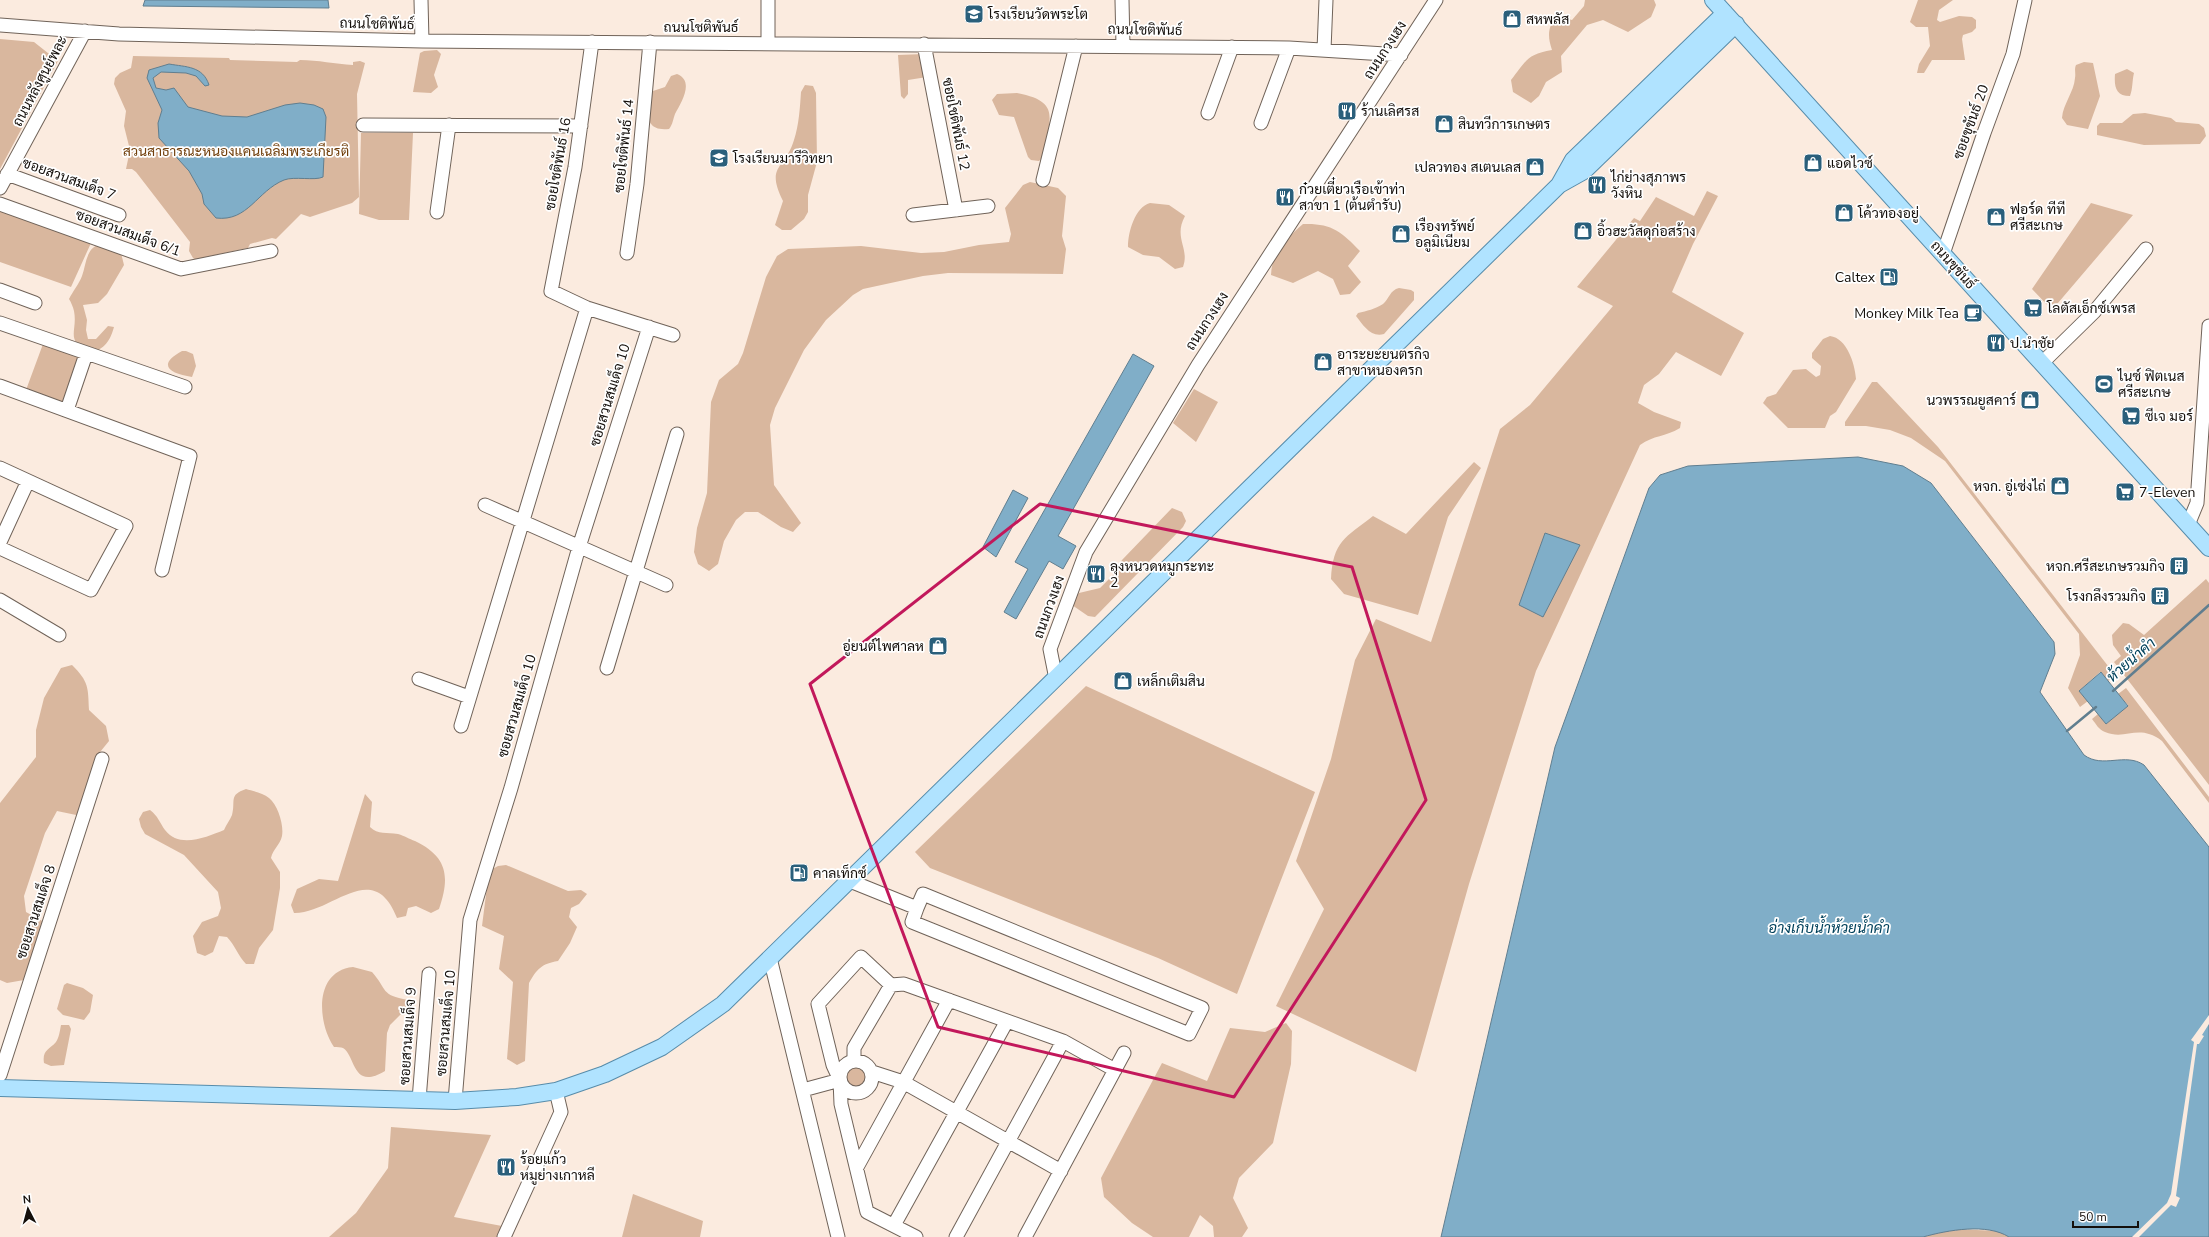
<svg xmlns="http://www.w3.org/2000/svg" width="2209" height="1237" font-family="'Nunito Sans',Sarabun,sans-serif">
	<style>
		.green { fill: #d9b79e }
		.water { fill: #80aec8; stroke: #607e8f }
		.pier { fill: #fbebdf }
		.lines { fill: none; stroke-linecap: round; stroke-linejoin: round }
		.stream { stroke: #607e8f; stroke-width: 2.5 }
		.minor-casing { stroke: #706359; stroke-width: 15 }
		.major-casing { stroke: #578caa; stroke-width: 18 }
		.minor { stroke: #fff; stroke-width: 13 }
		.major { stroke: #b0e3ff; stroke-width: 16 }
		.marked { fill: none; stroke: #c2185b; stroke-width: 3; stroke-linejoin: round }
		.labels { text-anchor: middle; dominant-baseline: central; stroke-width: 3.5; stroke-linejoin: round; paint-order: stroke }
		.poi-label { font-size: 14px; fill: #140f0b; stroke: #fff; text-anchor: start }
		.street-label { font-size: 14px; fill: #140f0b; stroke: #fff }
		.park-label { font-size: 14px; fill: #713f0b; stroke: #fff }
		.water-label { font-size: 15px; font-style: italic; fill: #00415b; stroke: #fff }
	</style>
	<rect width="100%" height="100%" fill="#fbebdf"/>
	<path class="green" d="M1585 0H1654L1656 5 1651 17 1628 32 1603 20 1587 25 1561 56 1562 72 1546 82 1539 96 1531 103 1513 92 1511 80C1526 61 1527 54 1552 50 1547 35 1548 27 1557 15L1572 20 1584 6Z
		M1918 0H1953L1939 10 1937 20 1940 22 1959 16 1972 17 1976 20V28L1972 32 1963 35 1962 39 1965 60H1932L1924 73H1917L1919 64 1930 46 1928 27H1916L1910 22Z
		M0 39 34 42 58 61 0 169Z
		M437 50 441 54 434 75 438 87 431 93 413 92 420 53 424 51Z
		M924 54 927 77 908 80V94L904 99 901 96 898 55Z
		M133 56 229 58 230 60 297 62 300 60C318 60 335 64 353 65V62L360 61 365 63 357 94 359 197 352 203 310 217 301 214 276 239 272 238 250 244 248 248 206 257 200 262 193 258 189 251 190 242 136 172 132 169H126L130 150 124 126 126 111 114 84 115 78 120 73 131 68Z
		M2084 62 2093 63 2100 96 2088 129 2067 125 2062 118C2063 104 2074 92 2075 78 2076 73 2074 70 2076 65Z
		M2127 69 2134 73C2132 81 2133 88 2130 96 2116 96 2114 87 2115 74Z
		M677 74C695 81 681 103 675 114 673 119 673 124 669 129 642 132 648 110 650 92L665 87 671 76Z
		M805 85 813 86 816 93 817 162 808 195V212L804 219 791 230H782L775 225 783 201C765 165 785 170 794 140 799 125 800 107 801 92Z
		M1017 93C1064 102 1047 120 1045 155L1039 161 1031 160 1028 157 1014 117 999 115 992 100 997 94Z
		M2145 113 2171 118 2176 122 2199 124 2204 128 2206 136 2200 144 2144 145 2097 135V126L2100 123H2122L2133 114Z
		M361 133H413L409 220H379L359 214Z
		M1030 182 1058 188 1066 196 1062 236 1066 249 1063 274 948 273 923 276 863 289 853 295 826 320 804 350 775 408 770 425 774 485 801 523 793 532 781 527 758 512H745L736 520 724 541 718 564 709 571 698 564 694 552 697 528 707 493 711 402 719 380 738 364 743 353 766 277 777 256 788 249 861 246 921 253 944 252 979 245 1009 242 1011 234 1005 208 1023 185Z
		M1707 191 1718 196 1693 244 1672 292 1744 333 1721 376 1676 352 1659 374 1644 385 1638 403 1654 412 1681 422 1680 428C1665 437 1654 435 1640 445L1536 671 1469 884 1416 1072 1276 1006 1324 909 1296 861 1331 759 1355 660 1376 619 1431 642 1500 429 1530 405 1613 306 1577 287 1634 218 1640 221 1656 197 1694 216Z
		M1150 203 1169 205 1185 216C1173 238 1190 248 1183 267L1175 269 1159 257 1143 255 1128 247C1128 232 1135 207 1150 203Z
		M2091 203 2133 215 2052 310 2032 289Z
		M0 210 91 243 71 287 0 262Z
		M1303 224C1331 223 1341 231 1360 251L1348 266 1361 282 1350 294 1340 295 1333 279 1318 271 1293 283 1271 275C1272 251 1286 239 1303 224Z
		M98 245 121 253 124 265 107 294 98 303 83 305 87 320 86 330 88 339H96L108 326 114 327C110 341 105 349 90 353 64 340 78 332 74 311 73 307 71 302 69 299 73 291 79 284 82 276 86 265 86 249 98 245Z
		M1399 288 1411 290 1414 292V300L1384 334C1371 338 1363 325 1356 316L1358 313C1367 311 1375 309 1383 304 1389 299 1390 290 1399 288Z
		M1830 336C1847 338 1855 364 1856 379L1836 412 1830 416 1825 428H1788L1763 403 1767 397 1776 394 1793 370 1806 369 1816 377 1820 375 1821 366 1812 358V353L1823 339Z
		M43 344 79 357 62 403 26 390Z
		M182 351H186L193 354 196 366 192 377C170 374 156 365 182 351Z
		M1872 382H1877L1938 447 2115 675 2108 681 2100 672 2079 691 2088 701 2080 707 2068 688 2080 655 2079 634 1945 461 1911 438 1890 430 1866 426H1845V422Z
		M1194 389 1218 402 1196 442 1173 423Z
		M1474 462 1481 468 1448 517 1418 615 1344 594 1331 579C1333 541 1345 538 1373 516L1406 534Z
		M1172 508 1182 512 1186 521 1183 527 1095 617 1088 616 1072 605V599L1079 593 1100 588 1113 575 1122 560Z
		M2206 579 2209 583V785L2114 662 2121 656 2113 645 2112 635 2123 623 2129 624 2144 635Z
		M72 665C89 682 88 687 89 710L106 726 109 741 96 757 81 816 57 811 45 833 24 896 26 912 44 922 24 980 7 983 0 980V803L36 757V730L44 698 61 668Z
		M1086 686 1315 792 1237 994 1158 958 930 868 915 852Z
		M2126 688 2209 797V803L2162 741C2138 723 2126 741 2105 732 2099 730 2096 724 2092 719L2098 714 2106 724 2128 705 2118 694Z
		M246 789C253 791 263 793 269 798 278 805 284 825 282 836 280 845 273 849 271 858L280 872V888L273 930 259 948 254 964H246C238 956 235 945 227 937L219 936 213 952 205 956 197 953 193 936 202 922 218 916 221 908 218 892 184 855 145 834 141 827 139 819 143 812 150 810C158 816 160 823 165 830 179 849 207 837 224 830 226 825 230 820 232 815 236 801 228 795 246 789Z
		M365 794 372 802 370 827C378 835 387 832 398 834 405 836 409 839 415 841 448 857 450 877 439 909L431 913 416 906 408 908 406 916 397 918C373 857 332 914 294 913L291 905 297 889 319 879 338 881Z
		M506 865 568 891 581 890 587 894 579 904 571 908 569 917 577 927 570 943 558 961C541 964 537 969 529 983L525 1061 517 1065 507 1059 513 982 499 969 504 936 482 926 489 871 498 866Z
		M353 967 372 972C388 990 380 995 408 1000V1007L390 1025 387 1033 385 1071C352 1091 356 1056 343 1048 341 1047 337 1047 334 1047 317 1022 314 971 353 967Z
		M67 983 83 988 93 995 90 1012 84 1020 63 1015 57 1009 64 985Z
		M1286 1023 1292 1031 1291 1064 1273 1143 1239 1178 1233 1198 1248 1228 1242 1237H1214L1213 1226 1200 1215 1189 1237H1153L1132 1223 1104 1197 1101 1178 1162 1063 1207 1081 1230 1028 1265 1032Z
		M61 1025H69L71 1029 64 1065 51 1066 44 1063C42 1050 49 1050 56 1042 59 1038 60 1030 61 1025Z
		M846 1077a11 11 0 1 1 22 0a11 11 0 1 1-22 0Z
		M391 1127 491 1135 454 1217 502 1226 497 1237H329L356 1213 388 1168Z
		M633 1194 703 1221 700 1237H622Z
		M1952 1229 2000 1231 2009 1237H1923Z"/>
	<path class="water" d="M145 0H328L329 8 143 6Z
		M169 64C186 67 203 66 209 85L205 86 196 76 186 73 161 72 153 78 156 88 166 90 174 88 188 107 222 116 247 117 285 105 300 103 314 105 323 109 326 117 323 177C315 181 294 176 284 180 257 191 248 222 216 218L204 204 202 194 189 171 159 138 158 123 162 110 147 78 149 70Z
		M1133 354 1154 366 1058 536 1076 546 1063 569 1049 561 1016 619 1004 612 1028 569 1015 562Z
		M1858 457 1903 466 1931 483 2054 642 2055 654 2040 692 2084 755C2103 769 2125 752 2144 765L2209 847V1237H2009C1987 1223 1948 1230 1923 1237H1441L1555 747 1649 488 1660 475 1688 466Z
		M1013 490 1028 498 996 557 983 547Z
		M1545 533 1580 545 1543 617 1519 605Z
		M2101 672 2128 706 2106 724 2079 691Z"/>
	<path class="pier" d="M2209 1015V1024L2202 1035 2204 1036 2199 1044H2197L2176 1196 2180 1198 2176 1207 2171 1205 2139 1237H2132L2167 1203 2171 1194 2194 1042 2191 1040Z"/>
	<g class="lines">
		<path class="stream" d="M2113 691 2209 605
			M2067 731 2096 707"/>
		<defs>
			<path id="minor" d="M421 0 422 41
				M1122 0 1123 46
				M0 25 119 34 422 41 1289 48 1401 55
				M592 42 575 167 551 291 587 308 673 335
				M768 43V0
				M924 44 956 210
				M1324 50 1326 0
				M1208 113 1232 47
				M1261 123 1289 48
				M363 125 581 126
				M7 174 119 215
				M1043 180 1076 46
				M0 188 85 31
				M0 204 181 269 271 251
				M437 212 449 125
				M913 215 988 206
				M627 253 637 184 650 42
				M1943 254 1984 133 2013 54 2025 0
				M0 290 35 303
				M0 323 185 387
				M2042 363 2094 312 2146 249
				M0 386 190 456 162 570
				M67 410 86 354
				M0 468 126 526 91 590 0 548
				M485 505 666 585
				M2188 525 2197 503 2209 326
				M0 542 28 481
				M0 600 59 635
				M607 668 677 434
				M419 679 469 697
				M1056 679 1050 649 1086 552 1198 365 1436 0
				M461 726 587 308
				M850 881 917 908 923 894 1202 1008 1189 1034 912 922 917 908
				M770 958 838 1237
				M891 985 861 957 818 1004 833 1065 840 1080 841 1104 867 1212 916 1237
				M840 1077a16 16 0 1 1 32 0a16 16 0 1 1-32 0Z
				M854 1061V1048L891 985 904 984 1063 1041 1115 1070
				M872 1072 903 1082 1061 1171
				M0 1075 102 759
				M803 1090 840 1080
				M419 1100 429 974
				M455 1101 470 920 511 788 579 547 649 327
				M857 1167 949 1000
				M894 1225 1007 1021
				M504 1237 561 1112 556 1091
				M956 1237 1063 1041
				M1025 1237 1124 1053"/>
			<path id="major" d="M1713 0 2209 548
				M1559 185 1573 160 1725 13
				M0 1088 455 1101 517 1097 556 1091 605 1074 662 1047 723 1004 1559 185 1584 171 1736 24"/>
		</defs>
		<use href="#minor" class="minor-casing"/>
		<use href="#major" class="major-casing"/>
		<use href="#minor" class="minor"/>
		<use href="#major" class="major"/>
	</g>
	<path class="marked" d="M1040 504 1352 567 1426 800 1234 1097 938 1027 810 684Z"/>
	<defs>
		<symbol id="school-square" viewBox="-11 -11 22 22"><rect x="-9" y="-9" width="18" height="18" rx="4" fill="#2a5f7b" stroke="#fff"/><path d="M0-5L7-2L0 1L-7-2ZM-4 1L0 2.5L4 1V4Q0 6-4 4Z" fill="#fff"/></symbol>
		<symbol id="shop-square" viewBox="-11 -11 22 22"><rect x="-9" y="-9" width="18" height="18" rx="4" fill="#2a5f7b" stroke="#fff"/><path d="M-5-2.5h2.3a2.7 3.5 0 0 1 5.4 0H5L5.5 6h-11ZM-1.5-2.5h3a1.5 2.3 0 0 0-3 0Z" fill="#fff"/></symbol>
		<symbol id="restaurant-square" viewBox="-11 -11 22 22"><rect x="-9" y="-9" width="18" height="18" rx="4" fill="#2a5f7b" stroke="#fff"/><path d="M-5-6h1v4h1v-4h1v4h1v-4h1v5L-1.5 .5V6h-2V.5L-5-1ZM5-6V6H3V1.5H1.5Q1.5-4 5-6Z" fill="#fff"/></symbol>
		<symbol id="fuel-square" viewBox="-11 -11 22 22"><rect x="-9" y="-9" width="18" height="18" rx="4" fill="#2a5f7b" stroke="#fff"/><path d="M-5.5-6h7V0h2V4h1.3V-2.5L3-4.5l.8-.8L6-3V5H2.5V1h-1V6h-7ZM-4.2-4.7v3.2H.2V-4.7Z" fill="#fff"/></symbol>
		<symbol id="supermarket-square" viewBox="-11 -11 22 22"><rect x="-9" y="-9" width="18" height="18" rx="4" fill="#2a5f7b" stroke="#fff"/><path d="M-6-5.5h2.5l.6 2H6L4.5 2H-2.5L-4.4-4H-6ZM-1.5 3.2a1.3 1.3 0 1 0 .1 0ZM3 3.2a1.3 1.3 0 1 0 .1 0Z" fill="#fff"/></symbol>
		<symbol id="cafe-square" viewBox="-11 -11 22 22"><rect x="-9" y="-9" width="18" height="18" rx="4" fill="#2a5f7b" stroke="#fff"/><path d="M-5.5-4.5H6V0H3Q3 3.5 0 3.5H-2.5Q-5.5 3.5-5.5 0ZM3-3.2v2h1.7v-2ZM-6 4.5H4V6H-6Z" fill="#fff"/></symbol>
		<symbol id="stadium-square" viewBox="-11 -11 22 22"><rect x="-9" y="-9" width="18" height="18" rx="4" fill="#2a5f7b" stroke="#fff"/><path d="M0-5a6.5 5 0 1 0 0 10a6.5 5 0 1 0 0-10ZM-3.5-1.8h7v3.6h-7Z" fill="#fff"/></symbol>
		<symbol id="building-square" viewBox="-11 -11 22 22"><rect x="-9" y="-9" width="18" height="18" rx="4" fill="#2a5f7b" stroke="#fff"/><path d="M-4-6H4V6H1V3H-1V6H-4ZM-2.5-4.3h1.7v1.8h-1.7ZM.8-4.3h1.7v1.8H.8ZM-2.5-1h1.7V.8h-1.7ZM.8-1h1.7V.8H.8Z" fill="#fff"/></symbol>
	</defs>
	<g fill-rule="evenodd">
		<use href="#school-square" x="963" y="3" width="22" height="22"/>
		<use href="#shop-square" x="1501" y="8" width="22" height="22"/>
		<use href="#restaurant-square" x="1336" y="100" width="22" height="22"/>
		<use href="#shop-square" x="1433" y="113" width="22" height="22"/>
		<use href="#school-square" x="708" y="147" width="22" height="22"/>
		<use href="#shop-square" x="1802" y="152" width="22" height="22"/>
		<use href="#shop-square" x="1524" y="156" width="22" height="22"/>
		<use href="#restaurant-square" x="1586" y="174" width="22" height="22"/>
		<use href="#restaurant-square" x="1274" y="186" width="22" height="22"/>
		<use href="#shop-square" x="1833" y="202" width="22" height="22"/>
		<use href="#shop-square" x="1985" y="206" width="22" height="22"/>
		<use href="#shop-square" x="1572" y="220" width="22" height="22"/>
		<use href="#shop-square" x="1390" y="223" width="22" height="22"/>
		<use href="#fuel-square" x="1878" y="266" width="22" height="22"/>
		<use href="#supermarket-square" x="2022" y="297" width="22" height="22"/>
		<use href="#cafe-square" x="1962" y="302" width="22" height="22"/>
		<use href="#restaurant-square" x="1985" y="332" width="22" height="22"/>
		<use href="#shop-square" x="1312" y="351" width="22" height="22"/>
		<use href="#stadium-square" x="2093" y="373" width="22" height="22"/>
		<use href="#shop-square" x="2019" y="389" width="22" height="22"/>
		<use href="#supermarket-square" x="2120" y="405" width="22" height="22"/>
		<use href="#shop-square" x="2049" y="475" width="22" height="22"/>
		<use href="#supermarket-square" x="2114" y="481" width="22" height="22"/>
		<use href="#building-square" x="2168" y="555" width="22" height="22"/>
		<use href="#restaurant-square" x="1085" y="563" width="22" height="22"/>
		<use href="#building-square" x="2149" y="585" width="22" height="22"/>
		<use href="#shop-square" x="927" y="635" width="22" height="22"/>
		<use href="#shop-square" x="1112" y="670" width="22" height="22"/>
		<use href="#fuel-square" x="788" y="862" width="22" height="22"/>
		<use href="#restaurant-square" x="495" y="1156" width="22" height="22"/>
	</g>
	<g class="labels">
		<g class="poi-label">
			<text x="988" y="14">โรงเรียนวัดพระโต</text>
			<text x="1526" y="19">สหพลัส</text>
			<text x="1361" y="111">ร้านเลิศรส</text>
			<text x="1458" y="124">สินทวีการเกษตร</text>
			<text x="733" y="158">โรงเรียนมารีวิทยา</text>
			<text x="1827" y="163">แอดไวซ์</text>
			<text x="1521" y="167" text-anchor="end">เปลวทอง สเตนเลส</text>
			<text x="1611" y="177">ไก่ย่างสุภาพร<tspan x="1611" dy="16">วังหิน</tspan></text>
			<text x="1299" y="189">ก๋วยเตี๋ยวเรือเข้าท่า<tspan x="1299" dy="16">สาขา 1 (ต้นตำรับ)</tspan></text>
			<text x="2010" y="209">ฟอร์ด ทีที<tspan x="2010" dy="16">ศรีสะเกษ</tspan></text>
			<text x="1858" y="213">โค้วทองอยู่</text>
			<text x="1415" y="226">เรืองทรัพย์<tspan x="1415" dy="16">อลูมิเนียม</tspan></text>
			<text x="1597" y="231">อิ้วฮะวัสดุก่อสร้าง</text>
			<text x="1875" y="277" text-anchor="end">Caltex</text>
			<text x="2047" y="308">โลตัสเอ็กซ์เพรส</text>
			<text x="1959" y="313" text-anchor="end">Monkey Milk Tea</text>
			<text x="2010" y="343">ป.นำชัย</text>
			<text x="1337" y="354">อาระยะยนตรกิจ<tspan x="1337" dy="16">สาขาหนองครก</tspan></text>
			<text x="2118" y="376">ไนซ์ ฟิตเนส<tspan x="2118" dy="16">ศรีสะเกษ</tspan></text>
			<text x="2016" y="400" text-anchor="end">นวพรรณยูสคาร์</text>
			<text x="2145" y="416">ซีเจ มอร์</text>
			<text x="2046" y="486" text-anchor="end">หจก. อู่เซ่งไถ่</text>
			<text x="2139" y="492">7-Eleven</text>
			<text x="1110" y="566">ลุงหนวดหมูกระทะ<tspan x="1110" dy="16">2</tspan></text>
			<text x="2165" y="566" text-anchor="end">หจก.ศรีสะเกษรวมกิจ</text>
			<text x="2146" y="596" text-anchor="end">โรงกลึงรวมกิจ</text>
			<text x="924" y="646" text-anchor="end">อู่ยนต์ไพศาลห</text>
			<text x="1137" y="681">เหล็กเติมสิน</text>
			<text x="813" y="873">คาลเท็กซ์</text>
			<text x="520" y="1159">ร้อยแก้ว<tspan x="520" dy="16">หมูย่างเกาหลี</tspan></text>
		</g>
		<g class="street-label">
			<text transform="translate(377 24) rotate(1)">ถนนโชติพันธ์</text>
			<text x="701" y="27">ถนนโชติพันธ์</text>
			<text transform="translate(1145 30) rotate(1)">ถนนโชติพันธ์</text>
			<text transform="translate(1385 50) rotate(-57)">ถนนกวงเฮง</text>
			<text transform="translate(40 81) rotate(-62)">ถนนหลังศูนย์พละ</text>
			<text transform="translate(1971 122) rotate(-70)">ซอยขุขันธ์ 20</text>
			<text transform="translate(956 124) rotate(79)">ซอยโชติพันธ์ 12</text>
			<text transform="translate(624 146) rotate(-84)">ซอยโชติพันธ์ 14</text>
			<text transform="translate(558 164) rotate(-80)">ซอยโชติพันธ์ 16</text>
			<text transform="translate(69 179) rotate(20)">ซอยสวนสมเด็จ 7</text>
			<text transform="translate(128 233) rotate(20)">ซอยสวนสมเด็จ 6/1</text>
			<text transform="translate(1953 265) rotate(48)">ถนนขุขันธ์</text>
			<text transform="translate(1207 321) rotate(-57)">ถนนกวงเฮง</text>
			<text transform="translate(610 395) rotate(-73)">ซอยสวนสมเด็จ 10</text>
			<text transform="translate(1049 607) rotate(-70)">ถนนกวงเฮง</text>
			<text transform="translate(517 706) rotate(-74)">ซอยสวนสมเด็จ 10</text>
			<text transform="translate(36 912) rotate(-72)">ซอยสวนสมเด็จ 8</text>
			<text transform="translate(446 1023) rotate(-85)">ซอยสวนสมเด็จ 10</text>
			<text transform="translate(408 1036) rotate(-86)">ซอยสวนสมเด็จ 9</text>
		</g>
		<g class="park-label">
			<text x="236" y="151">สวนสาธารณะหนองแคนเฉลิมพระเกียรติ</text>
		</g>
		<g class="water-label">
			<text transform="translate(2131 660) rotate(-41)">ห้วยน้ำคำ</text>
			<text x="1829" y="928">อ่างเก็บน้ำห้วยน้ำคำ</text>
		</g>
	</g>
	<g transform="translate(28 1209) rotate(354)" stroke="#ffffff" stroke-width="3" paint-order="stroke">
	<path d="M0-3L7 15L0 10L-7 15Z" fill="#140f0b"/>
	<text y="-6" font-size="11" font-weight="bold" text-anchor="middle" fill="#140f0b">N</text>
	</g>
	<path d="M2073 1221v6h65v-6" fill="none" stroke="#140f0b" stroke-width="2"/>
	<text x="2079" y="1221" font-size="12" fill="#140f0b" stroke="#ffffff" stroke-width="3" paint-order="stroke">50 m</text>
</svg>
